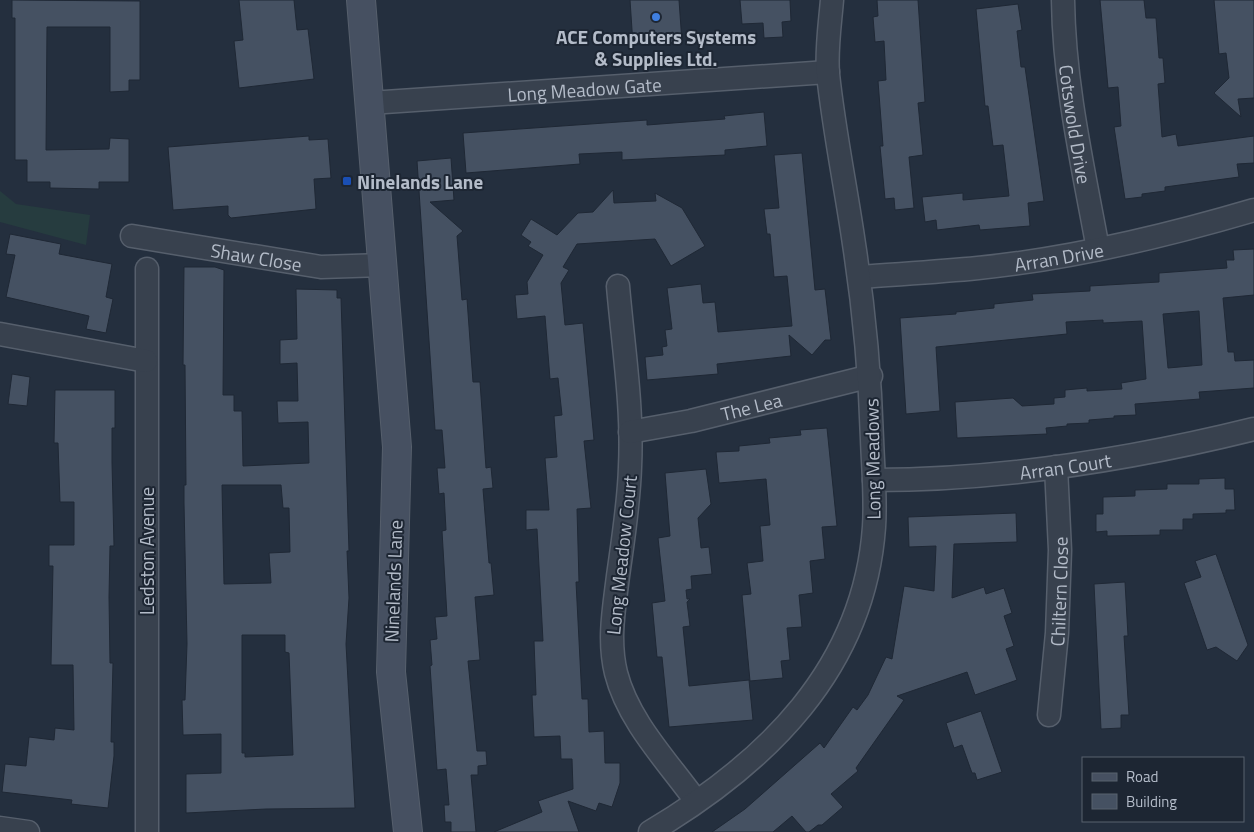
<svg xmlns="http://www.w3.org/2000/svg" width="1254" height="832" font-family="'Titillium Web',sans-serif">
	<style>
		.green { fill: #263c3f }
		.building { fill: #455162; stroke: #1f2835; fill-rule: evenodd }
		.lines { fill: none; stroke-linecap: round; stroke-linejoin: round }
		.street-casing { stroke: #565f6c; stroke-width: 25 }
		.secondary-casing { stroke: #565f6c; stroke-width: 30 }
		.street { stroke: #38414e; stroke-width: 22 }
		.secondary { stroke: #465061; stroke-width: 28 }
		.shop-dot { fill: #3f7fe0; stroke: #1d2633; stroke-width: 2 }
		.transit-dot { fill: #1a4fb4; stroke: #1d2633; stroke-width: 2 }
		.labels { text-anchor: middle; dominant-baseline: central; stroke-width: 4; stroke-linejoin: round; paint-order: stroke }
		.poi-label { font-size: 19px; font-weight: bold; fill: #b4bcc9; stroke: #1d2633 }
		.street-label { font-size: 19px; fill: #b4bcc9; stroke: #1d2633 }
	</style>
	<rect width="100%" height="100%" fill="#242f3e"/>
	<path class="green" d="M0 191 16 204 90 215 86 245 0 222Z"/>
	<path class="building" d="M12 0 140 1V80H129V91L110 92V27H47L46 150 109 149 110 138 129 139V182H99V189L50 188V182H27V160H15V18H12Z
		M239 0H294L297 30 308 29 314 79 239 88 234 41 243 40Z
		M630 0H679L682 42 633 45Z
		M740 0H790L791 21 782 22 783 37 764 38 763 23 742 24Z
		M877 0H918L925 102 918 103 923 155 909 157 914 208 895 210 894 198 885 199 880 146H883L878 81 886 80 884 41 875 42 873 17 878 16Z
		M1100 0H1144L1146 18H1156L1159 58H1163L1165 83 1158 84 1162 137 1176 134 1178 146 1254 136V163L1237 164 1239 177 1165 187V191L1142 194V197L1125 199 1114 127 1121 126 1118 87 1108 88Z
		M1214 0H1254V98L1238 99 1241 117 1214 93 1229 78 1226 53 1219 54Z
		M1018 4 1022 30 1017 31 1021 67H1025L1044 201 1028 203 1030 226 980 230 979 225 937 230 936 220 925 222 922 197 963 193V200L1009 196 1003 145 993 146 988 106H985L976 9Z
		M764 112 767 146 725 150V155L622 160V152L579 154 580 164 466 173 463 133 647 120V125L725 119 724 116Z
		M309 136V140L328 139 331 178 314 179 316 209 231 218 228 215V206L173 210 168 147Z
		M802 153 815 290 825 289 831 340H825L812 355 789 335 791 356 717 364 718 374 647 380 645 357 663 355 662 347 667 346 665 330 672 329 667 288 701 284 703 303 715 302 718 332 792 326 787 276 774 277 770 234H767L764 209 779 208 774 155Z
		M451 158 454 200 430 202 463 231 457 236 462 300 467 299 473 382H480L486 468 491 467 493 488 483 489 489 563H491L494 595 475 597 480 660 468 661 477 751H486L487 765 478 766V775H471L476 832H451V822H445L444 805H449L446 769 437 770 430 666 432 665 430 640 437 639 435 617 447 616 442 531 446 530 444 493 439 494 437 468H445L442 430H435L417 161Z
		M613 190 614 203 656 201 655 193 682 208 705 246 671 266 655 239 577 244 563 267 569 270 561 283 565 325 583 323 594 440 584 441 591 508 577 509 579 582H576L582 699H588L589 732 604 731 605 763H620V783L612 807 599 803 596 811 568 801 579 832H494L542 812 538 801 573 789 572 759H561L560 736 534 737 532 695H536L534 641H543L537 529 526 530V510H549L545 458 557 457 554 416 562 415 558 378 550 379 545 316 517 319 515 295 528 294 527 282 543 255 528 246 531 242 521 235 531 219 557 235 578 213 593 212Z
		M10 234 61 244 59 254 112 264 106 297 113 299 106 333 86 329 89 316 6 297 15 255 6 254Z
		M1254 249V295L1223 298 1228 352H1234L1235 361 1254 360V388L1199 392 1200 399 1135 404 1136 415 1114 416V418L1089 420V423L1067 424V426L1046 428 1047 434 957 438 955 402 1013 398 1022 406 1054 404V398L1065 397V390L1087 388V391L1122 389 1121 383 1146 379 1142 321 1103 323V320L1066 322 1067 334 936 347 940 411 906 414 900 318 956 314V312L994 308V304L1033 300 1032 294 1090 291V286L1159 282V273L1227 268 1226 260H1234L1233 250ZM1199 311 1202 365 1168 368 1163 314Z
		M184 267H215L224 270 223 395H234V411H242L243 466 309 463 308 422 278 423 277 401H298L297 363 280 364V340L297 339 296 289 337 290V298H341L349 551H347L349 598 346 644 355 808 266 809 186 813V774L221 773V734L183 735 182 700H185L187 644 184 503V485H186L185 365H183ZM222 485H281L283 508H289L290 552 269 553 271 583 224 584ZM242 635H285V652L289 653 293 755 245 757V753H242Z
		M12 374 30 377 27 406 8 404Z
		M55 390H115V428H112V462L114 546H110L109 597 110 663H113L111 742H114V756L108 808 71 804 72 800 2 792 5 764 26 766 29 737 54 740 55 728 74 730 73 665H51L53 566H49V545H74V502H60L58 443H54Z
		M827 428 837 526 822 527 825 559 810 561 813 593 799 595 802 627 787 628 790 660 781 661 783 678 750 681 742 595 751 594 747 563 763 561 760 526 770 525 766 479 719 483 716 452 739 451V446L770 443 769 438 801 435 800 430Z
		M706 469 711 504 698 518 701 548 709 547 712 574 691 576 692 589 686 590 687 599H690L687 602 690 626 683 627 689 686 749 680 753 720 669 727 662 657H657L652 603 665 601 658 538 670 536 665 473Z
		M1225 478V489H1234L1235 510H1226V513L1193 514V519H1183V530H1160V535L1107 536V531L1096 532V514H1103V497L1135 496V490L1167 489V484H1199V479Z
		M1016 513 1017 542 954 544 952 598 984 587 986 594 1004 588 1012 613 1004 616 1014 646 1006 649 1017 680 975 695 967 672 897 696 904 700 856 768 858 771 831 794 843 807 822 825H818L809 832H806L792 816 773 832H712L745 809 820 743 824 748 853 707 857 710 868 695 886 657 892 659 904 586 934 591 936 546 909 547 908 517Z
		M1216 554 1248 645 1237 661 1216 647 1207 650 1184 583 1201 577 1195 561Z
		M1125 582 1128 636H1124L1129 715H1121V728L1101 729 1094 584Z
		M981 711 1002 772 977 780 975 773H972L962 745 954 748 946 723Z"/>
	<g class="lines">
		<defs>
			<g id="street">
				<path id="s1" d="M1063 0C1064 84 1083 167 1098 249"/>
				<path id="s2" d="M370 103 828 72"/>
				<path id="s3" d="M132 236 321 267 383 265"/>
				<path d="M147 269V832"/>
				<path id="s4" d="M860 277C899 274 938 272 978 268 1069 259 1166 236 1254 210"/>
				<path d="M618 286C623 345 633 407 630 467 629 503 623 540 618 576 614 609 608 640 616 673 628 721 668 762 696 801"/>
				<path d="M0 334 146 361"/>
				<path id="s5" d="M630 432 691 421 871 376"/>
				<path id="s6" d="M874 480C1002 480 1129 460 1254 429"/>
				<path id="s7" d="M1049 715 1057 633 1060 550 1056 467"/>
				<path d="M0 828 28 832"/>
				<path d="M650 832C766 763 864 669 874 527 876 498 873 468 872 439 870 373 864 309 854 244 846 188 834 131 828 74 826 50 830 24 832 0"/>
			</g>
			<path id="secondary" d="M361 0 397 447 391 672 408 832"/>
		</defs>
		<use href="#street" class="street-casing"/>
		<use href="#secondary" class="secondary-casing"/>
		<use href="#street" class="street"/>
		<use href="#secondary" class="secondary"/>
	</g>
	<circle class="shop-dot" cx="656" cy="17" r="5"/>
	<rect class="transit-dot" x="342" y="176" width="10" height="10" rx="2.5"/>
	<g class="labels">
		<g class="poi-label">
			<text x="656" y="36">ACE Computers Systems<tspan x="656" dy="22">&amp; Supplies Ltd.</tspan></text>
			<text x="357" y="181" text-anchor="start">Ninelands Lane</text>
		</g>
		<g class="street-label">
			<text stroke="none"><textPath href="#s2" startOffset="215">Long Meadow Gate</textPath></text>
			<text stroke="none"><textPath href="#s1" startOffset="125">Cotswold Drive</textPath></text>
			<text stroke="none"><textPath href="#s4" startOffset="200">Arran Drive</textPath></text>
			<text stroke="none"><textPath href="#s3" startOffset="126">Shaw Close</textPath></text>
			<text stroke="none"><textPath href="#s5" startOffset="124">The Lea</textPath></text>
			<text transform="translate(872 459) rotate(-91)">Long Meadows</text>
			<text stroke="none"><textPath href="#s6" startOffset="192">Arran Court</textPath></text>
			<text transform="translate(146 551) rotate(-90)">Ledston Avenue</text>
			<text transform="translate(621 555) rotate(-84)">Long Meadow Court</text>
			<text transform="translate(393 581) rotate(-88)">Ninelands Lane</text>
			<text stroke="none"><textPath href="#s7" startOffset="124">Chiltern Close</textPath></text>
		</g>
	</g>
	<rect x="1082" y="757" width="162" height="65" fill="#1d2633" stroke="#59626f"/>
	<rect x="1092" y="773" width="25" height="8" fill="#465061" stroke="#59626f"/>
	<text x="1126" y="782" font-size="15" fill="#b4bcc9">Road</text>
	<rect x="1092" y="794" width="25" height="15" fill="#455162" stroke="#59626f"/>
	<text x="1126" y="807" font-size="15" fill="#b4bcc9">Building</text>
</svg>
